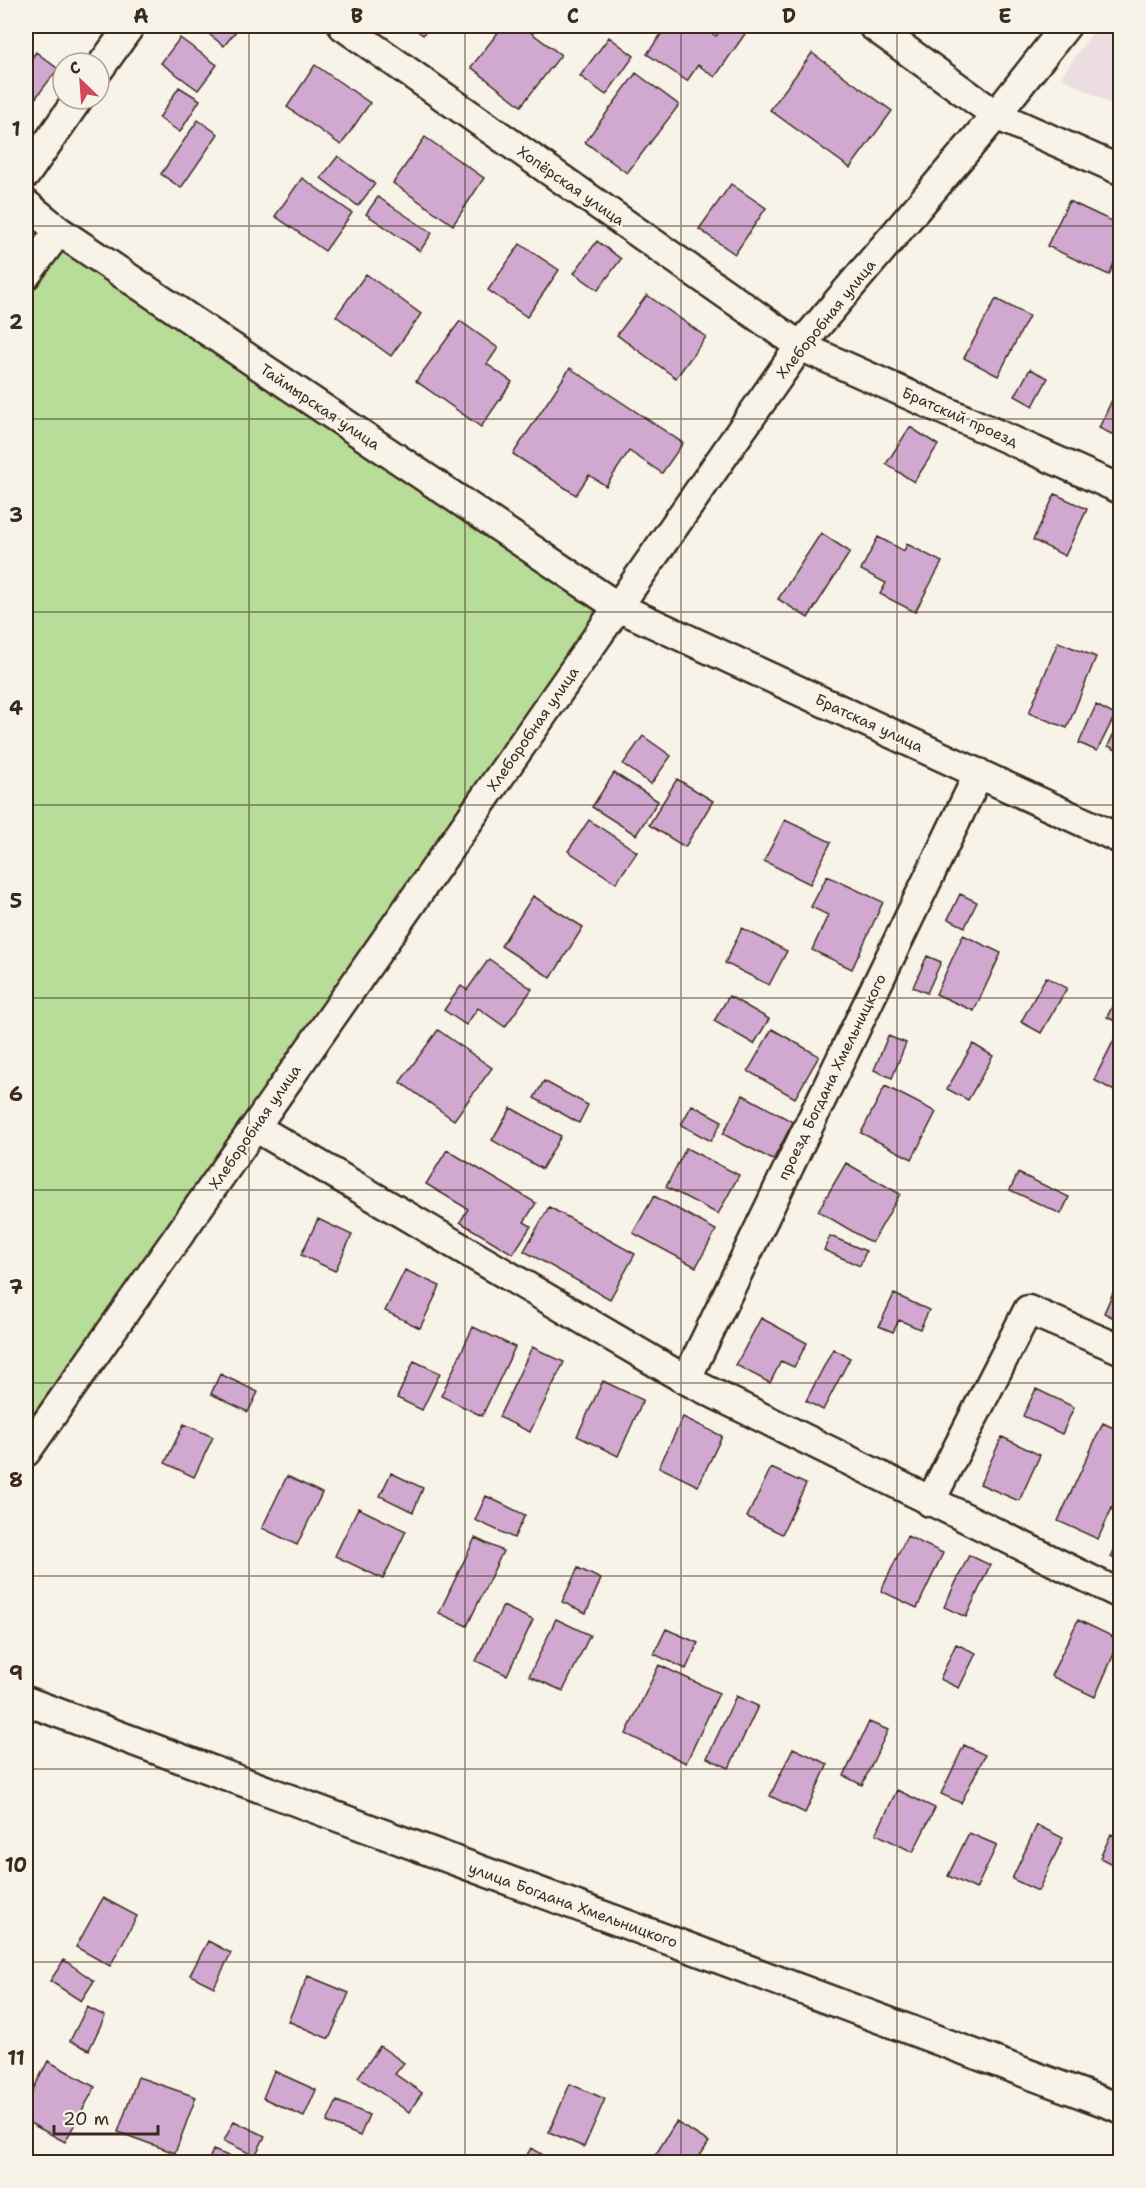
<svg xmlns="http://www.w3.org/2000/svg" width="1146" height="2188" font-family="'Shantell Sans',sans-serif">
	<style>
		.built { fill: #ecdde1 }
		.green { fill: #b8dd98; stroke: #7a845b; stroke-width: 1.5 }
		.building { fill: #d1a9d0; stroke: #3b2a1e; stroke-width: 1.5 }
		.lines { fill: none; stroke-linecap: round; stroke-linejoin: round }
		.minor-casing { stroke: #3b2a1e; stroke-width: 33 }
		.minor { stroke: #f7f3e8; stroke-width: 28 }
		.grid { fill: none; stroke: #3b2a1e; stroke-width: 1.5; stroke-opacity: 0.55 }
		.labels { text-anchor: middle; dominant-baseline: central; stroke-width: 4.5; stroke-linejoin: round; paint-order: stroke }
		.street-label { font-size: 15px; fill: #3b2a1e; stroke: #f7f3e8 }
		.neatline { fill: none; stroke: #3b2a1e; stroke-width: 2 }
		.grid-label { font-size: 20px; text-anchor: middle; font-weight: bold; fill: #3b2a1e }
	</style>
	<rect width="100%" height="100%" fill="#f7f3e8"/>
	<filter id="ink" filterUnits="userSpaceOnUse"><feTurbulence type="fractalNoise" baseFrequency=".0167" numOctaves="2"/><feDisplacementMap in="SourceGraphic" scale="12" xChannelSelector="R" yChannelSelector="G"/><feConvolveMatrix kernelMatrix="1 2 1 2 8 2 1 2 1" color-interpolation-filters="sRGB"/></filter>
	<g filter="url(#ink)">
		<path class="built" d="M1097 26H1120V109L1061 77Z"/>
		<path class="green" d="M57 247 599 610 248 1119 26 1424V287Z"/>
		<path class="building" d="M199 26H240L224 46Z
			M411 26H430L423 35Z
			M503 26H522L561 55 521 106 471 67Z
			M667 26H701L716 36 724 26H744L749 28 715 77 698 65 687 81 647 54Z
			M609 37 634 56 606 95 580 76Z
			M180 38 217 65 198 90 161 63Z
			M36 52 58 69 34 100 26 94V66Z
			M812 53 892 111 850 168 770 110Z
			M315 65 370 103 341 145 287 107Z
			M636 73 679 105 627 173 585 142Z
			M179 87 200 100 180 132 159 118Z
			M198 120 218 134 181 188 161 174Z
			M425 137 484 178 453 225 393 183Z
			M338 156 375 184 358 206 321 178Z
			M302 178 352 213 325 251 275 216Z
			M731 184 766 208 735 254 699 229Z
			M378 197 432 233 420 251 366 214Z
			M1069 201 1120 225V249L1109 275 1047 246Z
			M597 241 621 259 598 290 574 273Z
			M520 244 559 270 527 317 488 290Z
			M366 274 421 314 391 356 336 316Z
			M647 295 706 337 676 378 617 335Z
			M996 299 1029 316 998 376 964 358Z
			M460 321 498 348 487 364 512 382 481 427 416 381Z
			M570 368 683 443 662 473 629 451 606 486 589 475 576 495 513 454Z
			M1030 369 1048 378 1033 406 1015 396Z
			M1120 383V438L1099 428Z
			M910 427 938 445 914 482 886 464Z
			M1055 494 1087 509 1065 556 1033 540Z
			M821 533 850 552 808 618 778 599Z
			M878 537 904 551 907 544 942 562 915 612 880 594 886 583 861 570Z
			M1058 642 1096 657 1067 728 1029 713Z
			M1096 705 1115 715 1097 751 1079 743Z
			M1120 720V752L1108 746Z
			M643 736 671 756 651 784 623 764Z
			M614 773 658 801 636 835 592 807Z
			M677 779 713 801 685 847 649 825Z
			M589 820 637 852 616 883 568 851Z
			M785 820 831 842 810 884 764 861Z
			M827 876 883 902 852 969 812 950 828 915 811 907Z
			M960 894 977 902 965 927 948 919Z
			M533 896 583 927 551 978 501 946Z
			M742 928 787 951 769 985 725 963Z
			M963 935 1001 953 974 1011 936 994Z
			M927 956 941 962 927 993 913 987Z
			M489 959 532 989 505 1027 478 1008 466 1025 444 1010 461 986 467 990Z
			M1046 977 1067 988 1041 1033 1021 1022Z
			M1120 991V1024L1107 1017Z
			M729 996 769 1019 754 1044 714 1021Z
			M772 1029 819 1056 795 1098 748 1071Z
			M438 1030 492 1068 454 1120 400 1082Z
			M1117 1034 1120 1035V1094L1094 1080Z
			M888 1036 906 1043 892 1078 874 1070Z
			M973 1044 993 1056 968 1100 947 1089Z
			M544 1081 588 1105 579 1123 534 1098Z
			M885 1086 936 1112 912 1159 861 1133Z
			M743 1095 793 1122 773 1160 723 1134Z
			M692 1105 722 1121 711 1141 681 1125Z
			M511 1108 561 1136 542 1169 492 1140Z
			M686 1148 739 1175 718 1214 666 1187Z
			M447 1150 536 1203 524 1222 531 1226 513 1254 460 1222 468 1209 426 1184Z
			M846 1163 900 1194 872 1243 818 1211Z
			M1018 1173 1069 1197 1061 1214 1010 1190Z
			M654 1196 716 1230 696 1267 633 1233Z
			M549 1207 635 1254 610 1299 524 1251Z
			M318 1219 352 1235 335 1271 301 1255Z
			M830 1236 866 1251 860 1266 824 1250Z
			M405 1270 440 1286 420 1328 385 1311Z
			M1120 1277V1321L1104 1313Z
			M894 1294 929 1310 920 1329 899 1320 893 1332 879 1326Z
			M761 1318 807 1343 794 1367 781 1361 770 1383 736 1365Z
			M473 1327 515 1347 482 1416 441 1396Z
			M532 1347 564 1362 530 1432 499 1417Z
			M833 1349 850 1358 823 1410 806 1401Z
			M414 1361 440 1373 422 1410 397 1398Z
			M220 1374 258 1392 248 1412 211 1394Z
			M603 1381 643 1400 618 1456 577 1436Z
			M1036 1389 1074 1407 1062 1434 1023 1416Z
			M683 1417 722 1436 698 1486 659 1467Z
			M1103 1423 1120 1431V1490L1098 1539 1058 1521Z
			M184 1424 213 1437 194 1477 165 1463Z
			M1002 1437 1040 1455 1019 1501 980 1484Z
			M771 1468 806 1484 782 1534 747 1517Z
			M391 1473 423 1488 413 1512 380 1496Z
			M287 1476 322 1493 297 1545 262 1528Z
			M486 1496 525 1515 514 1538 475 1520Z
			M358 1508 406 1531 383 1579 335 1556Z
			M907 1536 943 1553 917 1608 881 1591Z
			M1120 1537V1561L1111 1557Z
			M475 1538 503 1551 467 1626 439 1613Z
			M969 1555 990 1565 966 1617 944 1607Z
			M578 1568 601 1579 586 1613 562 1602Z
			M503 1606 533 1620 507 1675 476 1661Z
			M556 1619 590 1635 563 1691 529 1676Z
			M1078 1620 1120 1640 1095 1697 1051 1676Z
			M666 1629 698 1643 686 1669 654 1654Z
			M956 1644 976 1653 959 1688 940 1679Z
			M659 1665 719 1693 686 1763 626 1734Z
			M736 1696 758 1706 729 1768 707 1758Z
			M869 1722 888 1730 862 1785 844 1776Z
			M964 1745 985 1755 961 1803 941 1794Z
			M793 1748 828 1764 805 1813 770 1796Z
			M897 1790 935 1808 913 1852 876 1834Z
			M1037 1825 1063 1838 1038 1891 1012 1879Z
			M969 1833 997 1845 976 1889 948 1876Z
			M1111 1834 1120 1839V1868L1100 1858Z
			M103 1898 137 1916 110 1966 76 1947Z
			M208 1941 231 1953 214 1987 190 1975Z
			M64 1960 94 1981 81 2001 50 1981Z
			M308 1976 349 1993 329 2039 288 2021Z
			M87 2007 105 2016 89 2050 70 2041Z
			M380 2046 404 2063 395 2074 422 2093 409 2112 358 2077Z
			M48 2061 95 2087 65 2142 26 2121V2103Z
			M274 2071 316 2090 304 2117 263 2098Z
			M138 2077 196 2097 175 2153 118 2132Z
			M570 2084 605 2099 584 2147 549 2132Z
			M337 2101 369 2115 360 2136 327 2122Z
			M234 2121 265 2136 255 2156 224 2141Z
			M676 2122 709 2142 696 2162H651Z
			M531 2148 555 2162H523Z
			M213 2150 244 2162H208Z"/>
		<g class="lines">
			<defs>
				<path id="minor" d="M343 26 800 346 1120 489
					M873 26 996 115 1120 170
					M99 69 130 26
					M26 174 78 99
					M26 204 59 231 618 607 1120 839
					M26 275 59 231
					M255 1127 686 1380 1120 1594
					M686 1380 979 773
					M26 1452 255 1127 800 346 996 115 1066 26
					M930 1502 1028 1310 1120 1349
					M26 1701 1120 2108"/>
			</defs>
			<use href="#minor" class="minor-casing"/>
			<use href="#minor" class="minor"/>
		</g>
	</g>
	<path class="grid" d="M249 26V2162M465 26V2162M681 26V2162M897 26V2162M26 226H1120M26 419H1120M26 612H1120M26 805H1120M26 998H1120M26 1190H1120M26 1383H1120M26 1576H1120M26 1769H1120M26 1962H1120"/>
	<g class="labels">
		<g class="street-label">
			<text transform="translate(571 186) rotate(35)">Хопёрская улица</text>
			<text transform="translate(826 319) rotate(-51)">Хлеборобная улица</text>
			<text transform="translate(320 407) rotate(34)">Таймырская улица</text>
			<text transform="translate(960 417) rotate(24)">Братский проезд</text>
			<text transform="translate(869 723) rotate(25)">Братская улица</text>
			<text transform="translate(533 729) rotate(-55)">Хлеборобная улица</text>
			<text transform="translate(832 1077) rotate(-64)">проезд Богдана Хмельницкого</text>
			<text transform="translate(255 1127) rotate(-55)">Хлеборобная улица</text>
			<text transform="translate(573 1905) rotate(20)">улица Богдана Хмельницкого</text>
		</g>
	</g>
	<rect width="1146" height="2188" fill="none" stroke="#f7f3e8" stroke-width="66"/>
	<g transform="translate(81 81) rotate(335)"><circle r="28" fill="#f7f3e8" stroke="#aca397" stroke-width="1.5"/>
	<path d="M0-4.5L10 22L0 15L-10 22Z" fill="#d1495b"/>
	<text y="-9" font-size="16" font-weight="bold" text-anchor="middle" fill="#3b2a1e">С</text>
	</g>
	<path d="M54 2125v9h104v-9" fill="none" stroke="#3b2a1e" stroke-width="3"/>
	<text x="63" y="2125" font-size="18" fill="#3b2a1e" stroke="#f7f3e8" stroke-width="4.5" paint-order="stroke">20 m</text>
	<rect x="33" y="33" width="1080" height="2122" class="neatline"/>
	<g class="grid-label">
		<text x="141" y="23">A</text>
		<text x="357" y="23">B</text>
		<text x="573" y="23">C</text>
		<text x="789" y="23">D</text>
		<text x="1005" y="23">E</text>
		<text x="16" y="136">1</text>
		<text x="16" y="329">2</text>
		<text x="16" y="522">3</text>
		<text x="16" y="715">4</text>
		<text x="16" y="908">5</text>
		<text x="16" y="1101">6</text>
		<text x="16" y="1294">7</text>
		<text x="16" y="1487">8</text>
		<text x="16" y="1680">9</text>
		<text x="16" y="1872">10</text>
		<text x="16" y="2065">11</text>
	</g>
</svg>
